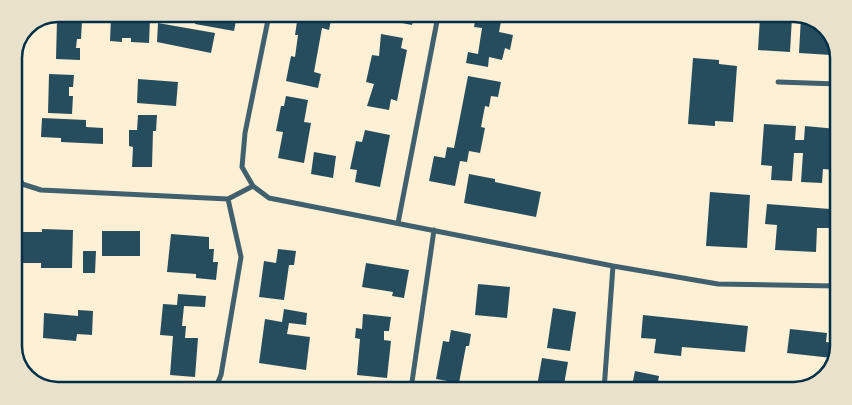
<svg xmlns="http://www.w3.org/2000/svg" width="852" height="405" font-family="'Exo 2',sans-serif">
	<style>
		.building { fill: #264d5e }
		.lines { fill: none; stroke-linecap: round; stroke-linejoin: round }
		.minor { stroke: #3f606c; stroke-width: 5 }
		.rim { fill: none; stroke: #003049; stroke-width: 2.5 }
	</style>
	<rect width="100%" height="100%" fill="#fdf0d5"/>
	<path class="building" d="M196 14 237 15 234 31 195 24Z
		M298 15H332L329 30 322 28 314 72 321 74 318 88 286 81 291 56 295 57 298 35H295Z
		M388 15H414L412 25 387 20Z
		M476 16H502L499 32 513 35 510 50 505 48 502 60 489 57 488 67 466 63 468 52 478 54 482 28 474 27Z
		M111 17 150 19 149 43 131 42V38H122V42L110 41Z
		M760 17H792L790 52 758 50Z
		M801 17H811L829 31 832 40 831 55 799 53Z
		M57 20 82 21 81 39H77L76 48H80V60L56 59Z
		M158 23 215 33 211 53 157 42Z
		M381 34 403 38 401 48 407 50 397 101 391 99 389 110 367 106 374 84 366 82 372 55 379 56Z
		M693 58 719 60V64L737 66 733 122 715 121V126L688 124Z
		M49 74 74 75 73 87H69V96H73L72 114 48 113Z
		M468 76 501 82 498 97 491 96 489 107 485 106 481 127 485 128 480 153 469 151 467 162 460 161 455 186 429 181 434 156 445 158 447 147 454 148Z
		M138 79 178 82 176 106 137 103Z
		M286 96 308 100 304 122 311 123 304 163 278 158 283 132 276 131 281 106H284Z
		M138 115H157L156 131H153L152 167H132L133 147 129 146V130H137Z
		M42 118 86 120V127L103 128V144L61 142V138L41 137Z
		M764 124 796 126 795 140H804L805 126 837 129 834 170 823 169 822 183 801 182 803 153H794L792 181 771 180 772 166 761 165Z
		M365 130 390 135 380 187 355 182 357 170 350 169 356 141 362 142Z
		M314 152 336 156 333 178 311 174Z
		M469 174 495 179V182L541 192 536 217 464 203Z
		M710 192 750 195 747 248 706 246Z
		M767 204 830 209 829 228H817L816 252 775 250 777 225 765 224Z
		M42 229 73 230 72 268H41V263H23V232H42Z
		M102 231H140V256H102Z
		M171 234 209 237V249H214L213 262H218L216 280 196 278V274L167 272Z
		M278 249 296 251 294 265H289L284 300 259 297 264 261 276 263Z
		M83 251H96L95 273H83Z
		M366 263 409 270 404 298 392 296 393 292 362 287Z
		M478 284 510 287 507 318 475 315Z
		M178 294 206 296 205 307 184 306 182 326H186L185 338H198L195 377 170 375 173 336 160 335 163 304 177 305Z
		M553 308 576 312 570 351 547 348Z
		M284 309 307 313 306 325 289 323 287 334 310 337 306 370 259 363 265 319 282 322Z
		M78 310 93 311 92 335 77 334 76 341 43 338 44 313 78 316Z
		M363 314 391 317 389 331H384V340L391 341 387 378 357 375 360 339 355 338 356 328 362 329Z
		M643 315 748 326 745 352 682 347 681 356 654 353 656 339 641 338Z
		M790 329 827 333 826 342 833 343 835 335V364L831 365 832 358 787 353Z
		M451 330 471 334 469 346H466L459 383 436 379 443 341 449 342Z
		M542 358 568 362 563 390 537 386Z
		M635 371 659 376 657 387 673 391 631 390Z
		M343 383 367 386V389H342Z"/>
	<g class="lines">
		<path class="minor" d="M269 15 245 133 242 167 253 186 269 198 613 266 718 284 836 286
			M778 82 838 84
			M14 127 16 167 22 184 41 190 228 199 253 186
			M398 223 438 16
			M215 389 221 375 241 257 228 199
			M411 389 434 230
			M604 390 613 266"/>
	</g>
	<path d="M0 0H852V405H0ZM58 22H794A36 36 0 0 1 830 58V346A36 36 0 0 1 794 382H58A36 36 0 0 1 22 346V58A36 36 0 0 1 58 22Z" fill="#e9e1ca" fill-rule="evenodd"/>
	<path class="rim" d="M58 22H794A36 36 0 0 1 830 58V346A36 36 0 0 1 794 382H58A36 36 0 0 1 22 346V58A36 36 0 0 1 58 22Z"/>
</svg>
